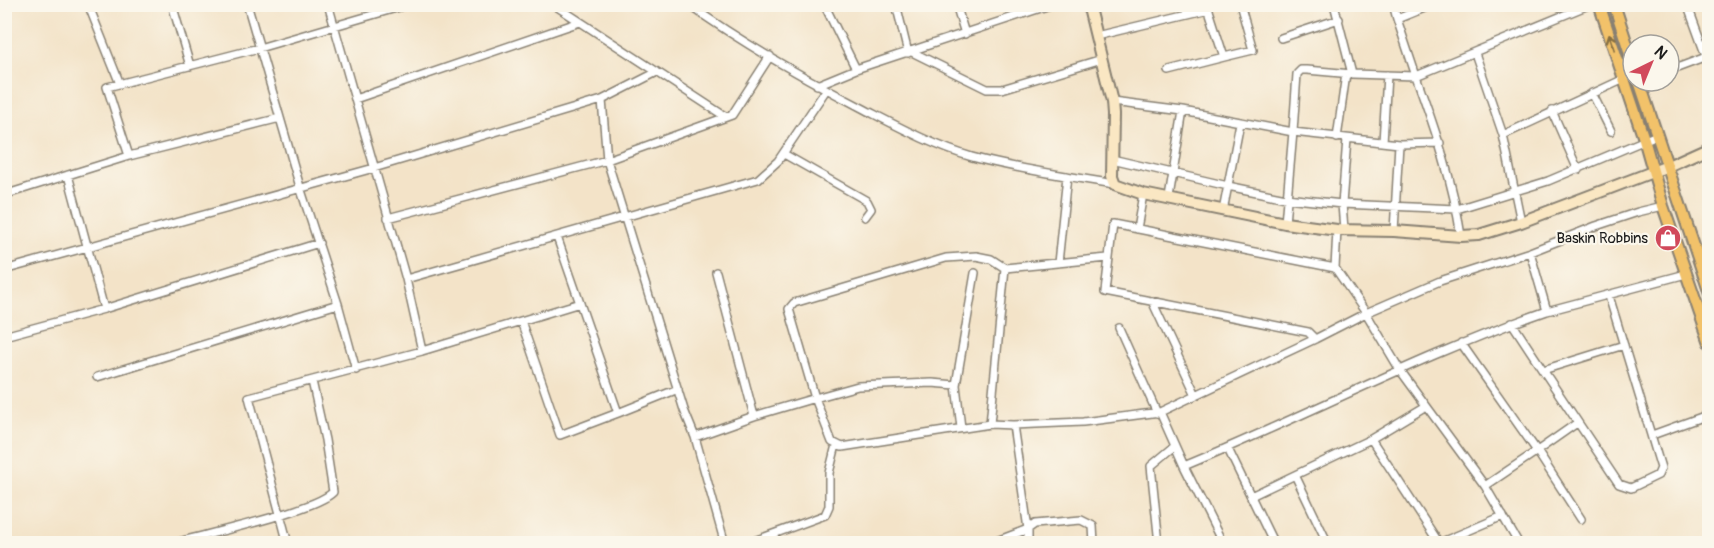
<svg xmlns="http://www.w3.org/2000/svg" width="1714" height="548" font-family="Pangolin,sans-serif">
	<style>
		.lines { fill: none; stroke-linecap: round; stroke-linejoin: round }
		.street-casing { stroke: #888072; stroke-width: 10 }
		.secondary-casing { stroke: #888072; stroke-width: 14 }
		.primary-casing { stroke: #888072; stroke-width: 14 }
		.street { stroke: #fff; stroke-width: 7 }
		.secondary { stroke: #fae7c3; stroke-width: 10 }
		.primary { stroke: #f2c26a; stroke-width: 10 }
		.oneway { stroke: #876f43 }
		.labels { text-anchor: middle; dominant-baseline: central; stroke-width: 4.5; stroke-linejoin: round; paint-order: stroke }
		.poi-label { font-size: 15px; fill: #1c1c1c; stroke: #fbf7ec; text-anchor: end }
	</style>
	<rect width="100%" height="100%" fill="#fbf7ec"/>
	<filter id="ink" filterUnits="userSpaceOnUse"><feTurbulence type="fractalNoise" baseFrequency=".0167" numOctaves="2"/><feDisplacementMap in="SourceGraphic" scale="12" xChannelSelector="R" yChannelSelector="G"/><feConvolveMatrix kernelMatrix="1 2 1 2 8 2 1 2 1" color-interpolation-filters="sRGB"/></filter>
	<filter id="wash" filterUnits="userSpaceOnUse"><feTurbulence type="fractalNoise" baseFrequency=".008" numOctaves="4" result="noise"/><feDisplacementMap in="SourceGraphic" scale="24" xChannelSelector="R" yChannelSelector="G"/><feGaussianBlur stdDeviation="1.35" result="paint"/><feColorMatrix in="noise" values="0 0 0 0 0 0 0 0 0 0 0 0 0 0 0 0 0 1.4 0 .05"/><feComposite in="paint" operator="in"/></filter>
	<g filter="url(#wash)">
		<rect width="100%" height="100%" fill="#f3e3c8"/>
	</g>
	<g filter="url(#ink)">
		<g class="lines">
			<defs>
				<path id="street" d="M88 4 120 84
					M172 4 190 66
					M247 4 300 187 338 304 356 370
					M328 4 406 279 422 351
					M553 4 726 117
					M688 4C743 44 804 78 864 109 899 127 934 146 972 157 1019 170 1068 176 1115 184
					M824 4 856 69 1053 4
					M896 4 908 53
					M956 4 965 34
					M1207 4 1224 57 1253 50 1240 4
					M1334 4 1352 74
					M1393 4 1397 19
					M1434 4 1397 19 1416 76 1591 4
					M1687 4 1710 67
					M1096 36 1209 9
					M1281 38 1339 19
					M912 52 987 89H1002L1102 59
					M1475 53 1503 135 1521 222
					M1169 71 1224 57
					M1669 71 1709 56
					M817 85 856 69
					M1592 93 1611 131
					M355 99 580 22
					M602 100 607 160 684 410 695 437 725 544
					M1112 102 1183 111
					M1552 111 1578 170
					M1503 135 1624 79
					M1337 138 1346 74
					M1383 142 1387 75
					M1440 143 1399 144 1293 132 1297 74 1301 70H1307L1352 74 1416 76C1435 129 1453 181 1461 236
					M784 154 867 201 871 209 865 217
					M129 156 107 87 259 48 410 4
					M1112 159 1228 186 1286 198 1342 204 1457 209 1548 181 1657 135
					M68 175 104 309
					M4 195 129 156 280 118
					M1169 198 1183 111 1293 132 1285 223
					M1223 211 1240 123
					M388 218 607 160 732 115 770 56
					M1137 229 1143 194
					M1337 230 1335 268 1366 313 1400 370 1485 486
					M1344 230 1342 204 1347 139
					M1394 231 1399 144
					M557 237 618 413 678 389
					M1530 252 1547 311 1686 274
					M1058 263 1067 176
					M4 270 374 168 602 100 657 72
					M716 272 754 416
					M406 279 758 179 778 161 826 90
					M1609 296 1661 468 1658 475 1631 488 1619 484 1543 370 1624 345
					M1152 301 1196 395
					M521 321 560 435 618 413
					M1512 323 1543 370
					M1119 328 1157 413
					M4 336 104 309 319 243
					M1315 339 1308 332 1105 292 1113 224 1335 268
					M1461 343 1537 451 1577 423
					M97 377 338 304
					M956 385 932 383 858 386 815 398 832 442 842 447 990 424 1013 425 1083 422 1160 412 1315 339 1366 313 1440 281 1530 252 1596 226 1638 212 1663 206
					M1160 412 1184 466C1306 416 1423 354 1547 311
					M990 424 1005 268 1108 258
					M961 428 956 385 975 273
					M1652 435 1710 414
					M695 437 754 416 815 398 789 309 794 303 946 258 976 256 991 259 1005 268
					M1371 439 1426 406
					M1228 449 1274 544
					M1184 466 1223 544
					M1251 496 1295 475
					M171 544C202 535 315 511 333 492L325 440 312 381
					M288 544 249 397 422 351 580 303
					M746 544 825 515 829 506V473L836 445
					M989 544 1028 529 1013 425
					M1028 544V529L1035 524 1081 520 1093 526 1094 544
					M1159 544 1151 466 1175 446
					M1328 544 1295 475 1371 439 1439 543
					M1437 544 1503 516
					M1519 544 1485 486 1537 451 1581 519"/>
				<path id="secondary" d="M1088 4 1112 102 1113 115 1112 176 1115 184 1143 194 1285 223 1337 230 1394 231 1461 236 1479 235 1521 222 1668 166 1710 147"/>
				<path id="primary" d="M1599 4 1644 139 1663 206 1710 343
					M1614 4 1633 63
					M1639 81 1710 294"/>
			</defs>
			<use href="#street" class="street-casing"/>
			<use href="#secondary" class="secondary-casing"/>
			<use href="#primary" class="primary-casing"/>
			<use href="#street" class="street"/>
			<use href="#secondary" class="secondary"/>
			<use href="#primary" class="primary"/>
		</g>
		<defs><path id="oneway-shaft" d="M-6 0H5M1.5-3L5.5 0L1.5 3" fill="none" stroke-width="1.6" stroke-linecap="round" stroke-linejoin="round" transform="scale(1.5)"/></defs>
		<use class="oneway" href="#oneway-shaft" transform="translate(1612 42) rotate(-109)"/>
	</g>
	<defs>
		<symbol id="shop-disc" viewBox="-11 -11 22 22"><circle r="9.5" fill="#d1495b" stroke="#fbf7ec"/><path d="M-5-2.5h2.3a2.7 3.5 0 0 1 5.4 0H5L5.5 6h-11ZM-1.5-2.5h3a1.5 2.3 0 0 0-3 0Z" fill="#fff"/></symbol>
	</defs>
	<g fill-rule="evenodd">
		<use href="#shop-disc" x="1653" y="223" width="30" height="30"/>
	</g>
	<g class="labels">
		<g class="poi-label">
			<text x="1648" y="238">Baskin Robbins</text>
		</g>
	</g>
	<rect width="1714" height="548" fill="none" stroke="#fbf7ec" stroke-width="24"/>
	<g transform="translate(1651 63) rotate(43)"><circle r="28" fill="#fbf7ec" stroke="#a29f99" stroke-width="1.5"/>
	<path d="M0-4.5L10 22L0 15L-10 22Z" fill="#d1495b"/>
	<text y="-9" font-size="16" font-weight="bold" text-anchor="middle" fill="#1c1c1c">N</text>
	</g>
</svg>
